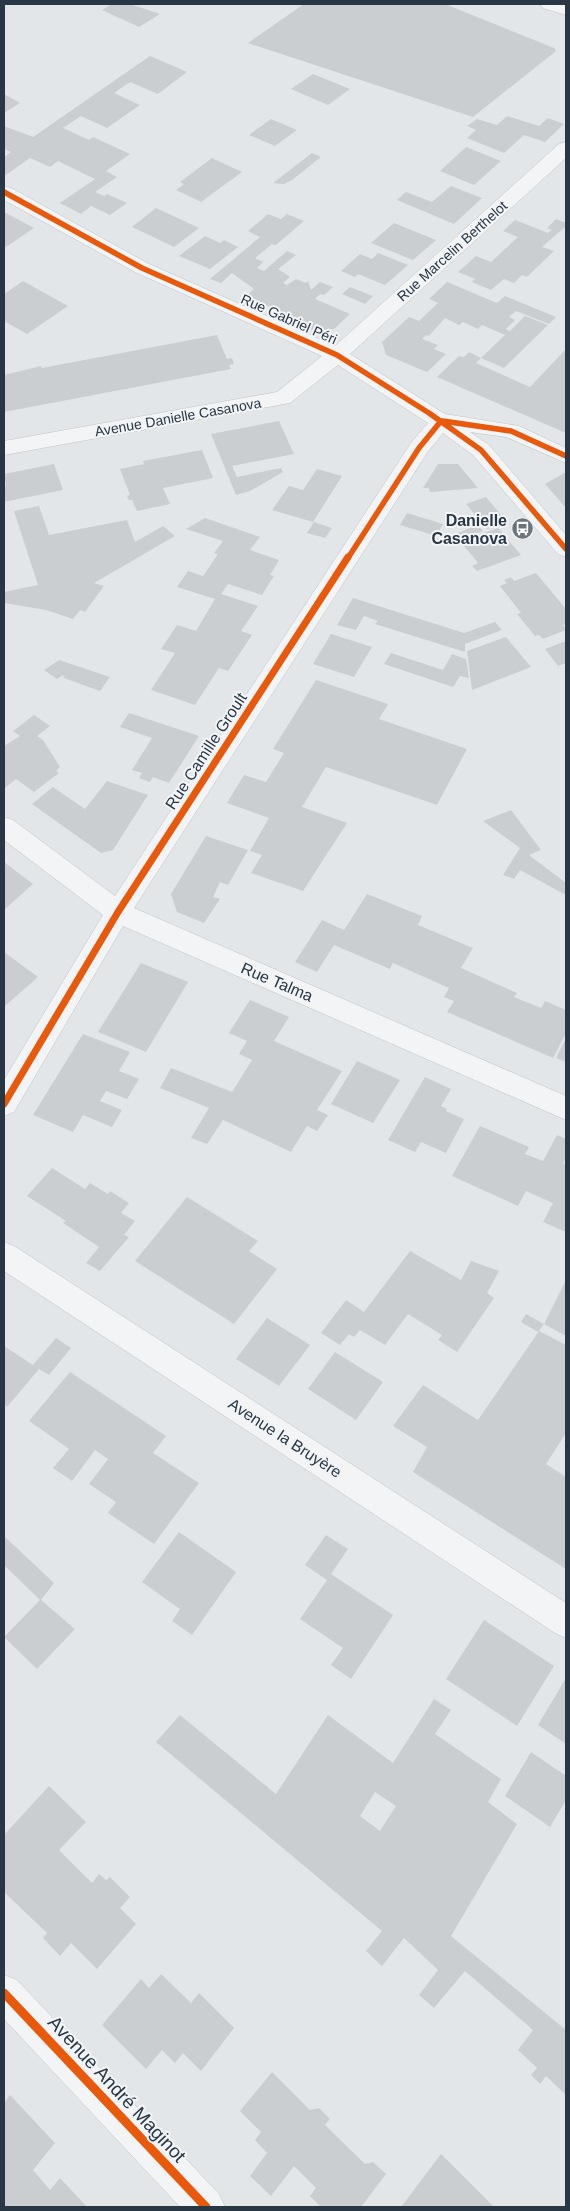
<svg xmlns="http://www.w3.org/2000/svg" width="570" height="2211" font-family="Helvetica,sans-serif">
	<style>
		.building { fill: #cbced1; fill-rule: evenodd }
		.lines { fill: none; stroke-linecap: round; stroke-linejoin: round }
		.minor-casing { stroke: #c1c4c6; stroke-width: 1 }
		.tertiary-casing { stroke: #c1c4c6; stroke-width: 1 }
		.minor { fill: #f2f4f5; fill-rule: evenodd }
		.tertiary { fill: #f2f4f5; fill-rule: evenodd }
		.cycleway-far2-casing { stroke: #f1f5f8; stroke-width: 8 }
		.cycleway-far1-casing { stroke: #f1f5f8; stroke-width: 10 }
		.cycleway-casing { stroke: #f1f5f8; stroke-width: 12 }
		.cycleway-far2 { stroke: #e8590c; stroke-width: 5.5 }
		.cycleway-far1 { stroke: #e8590c; stroke-width: 7 }
		.cycleway { stroke: #e8590c; stroke-width: 9 }
		.labels { text-anchor: middle; dominant-baseline: central; stroke-width: 4; stroke-linejoin: round; paint-order: stroke }
		.far-street-label { font-size: 14px; fill: #293643; stroke: #f1f5f8 }
		.poi-label { font-size: 16px; font-weight: bold; fill: #293643; stroke: #f1f5f8; text-anchor: end }
		.street-label { font-size: 16px; fill: #293643; stroke: #f1f5f8 }
		.near-street-label { font-size: 19px; fill: #293643; stroke: #f1f5f8 }
	</style>
	<rect width="100%" height="100%" fill="#e3e6e8"/>
	<path class="building" d="M112 4H130L160 14 139 27 102 10Z
		M304 4H445L554 48 556 51 473 117 248 43Z
		M150 56 187 72 158 94 130 82 114 93 140 105 107 128 81 116 63 128 89 140 93 137 130 154 106 171 117 177 95 192 104 196 107 194 127 203 110 215 91 206 81 214 60 203 95 179 58 161 50 167 30 158 6 175 4 173V157L11 152 4 149V126L33 137Z
		M313 74 350 89 328 105 291 89Z
		M4 94 20 103 4 113Z
		M507 116 539 126 548 118 564 124 545 142 524 135 504 153 467 138 476 130 467 126 477 119 497 125Z
		M271 119 297 130 275 146 249 135Z
		M466 147 501 161 474 185 440 171Z
		M312 153 321 157 292 180 284 184 273 183Z
		M212 158 242 172 201 202 176 190 184 184 180 182Z
		M451 186 482 198 454 224 397 200 406 192 432 202Z
		M156 208 199 228 174 247 132 227Z
		M4 212 34 228 6 247 4 246Z
		M268 214 281 219 287 214 304 221 276 245 272 244 255 258 263 262 257 268 264 271 287 251 296 255 278 269 290 277 283 283 287 285 296 279 306 283 308 281 311 290 320 282 333 287 324 295 320 294 315 299 350 314 334 329 314 331 281 317 283 314 266 305 261 303 258 306 243 299 254 289 232 273 221 283 210 279 260 237 248 231Z
		M556 219 566 223V226L542 247 554 251 527 277 522 275 514 283 504 279 491 290 472 282 475 279 458 272 476 256 491 262 518 237 503 231 515 220 548 233 552 230 547 228Z
		M394 223 436 240 413 260 371 243Z
		M205 236 220 243 224 240 238 247 210 269 179 256Z
		M378 253 408 265 385 285 358 274 355 277 341 271 360 254 372 259Z
		M23 281 68 306 27 334 4 321V294Z
		M447 282 497 303 505 296 556 317 549 324 516 311 509 317 515 320 506 329 510 331 525 316 548 325 504 368 481 358 505 335 482 325 478 329 463 322 459 325 445 318 429 336 426 335 422 339 438 345 434 349 446 354 427 372 386 355 382 342 409 317 419 321 438 303 429 299Z
		M350 287 373 296 365 304 342 294Z
		M217 335 227 359 232 358 234 364 229 365 231 369 4 412V375L41 366 42 368Z
		M566 349V433L437 377 459 356 464 357 469 352 481 358 476 363 530 387Z
		M279 421 294 454 232 466 237 477 281 468 283 472 250 491 236 495 211 434Z
		M202 450 213 478 163 488 170 504 137 511 132 500H129L127 496 130 495 120 469 144 464 143 461Z
		M54 464 63 490 4 502V487L6 486 4 474Z
		M438 464H458L478 488 430 492 429 488H423Z
		M317 469 342 476 313 522 272 510 289 486 303 490Z
		M564 473 566 474V508L545 484Z
		M486 497 507 522 487 529 466 504Z
		M39 506 49 535 127 520 135 542 163 526 175 536 94 583 104 586 85 612 80 610 73 619 46 610 4 603V592L38 585 14 511Z
		M407 513 443 524 436 536 400 525Z
		M205 518 260 537 250 550 279 560 270 575 274 576 262 595 228 584 221 594 258 606 241 631 252 635 228 671 219 668 195 705 151 690 175 653 161 649 177 625 196 631 215 599 177 587 188 571 203 576 218 554 214 553 223 541 186 529Z
		M314 522 332 528 325 538 307 533Z
		M478 525 483 531 455 541V534Z
		M498 528 521 555 477 571 472 566 478 563 460 541Z
		M536 573 566 609V624L563 625 566 630 543 639 539 635 535 636 517 614 521 613 500 586 507 583 504 580 511 577 514 581Z
		M353 598 464 633 495 622 502 630 465 644V652L375 624 378 621 364 616 356 630 337 625Z
		M331 634 372 647 354 677 313 664Z
		M506 637 531 667 472 690 467 651Z
		M566 641V663L558 666 545 649Z
		M391 653 443 670 452 654 466 659 469 678 460 676 453 687 384 664Z
		M59 660 110 677 100 691 64 678 63 675 57 679 44 670Z
		M316 680 388 704 379 719 467 749 437 805 326 767 302 807 347 823 303 891 251 873 262 855 250 851 269 818 227 803 244 775 266 782 284 753 273 749Z
		M129 713 199 736 169 783 153 777 150 782 139 778 142 773 132 770 152 738 120 727Z
		M34 715 50 726 37 736 43 740 60 767 56 771 59 773 34 792 16 779 5 788 4 746 20 736 13 731Z
		M107 781 148 795 113 850 101 853 32 804 53 787 85 809Z
		M511 810 541 850 529 855 566 883V895L520 870 514 879 503 875 520 848 483 821Z
		M206 836 248 850 228 885 220 882 213 897 220 899 204 923 177 912 171 894Z
		M4 862 33 884 4 910Z
		M367 894 422 916 418 925 473 948 461 968 517 993 514 997 541 1008 545 1001 566 1010V1033L553 1058 447 1012 454 1001 444 997 449 988 393 963 390 969 334 945 317 972 295 962 322 920 344 930Z
		M4 952 38 977 4 1007Z
		M141 963 188 982 146 1052 98 1032Z
		M250 1000 289 1017 274 1041 342 1071 317 1110 328 1115 317 1131 307 1126 291 1152 223 1120 207 1144 191 1138 209 1108 160 1088 171 1068 232 1092 252 1060 239 1054 247 1041 229 1033Z
		M83 1034 130 1052 119 1071 139 1079 127 1099 106 1091 100 1101 122 1110 112 1127 83 1115 73 1132 33 1115Z
		M566 1038V1062L556 1058Z
		M357 1061 400 1080 373 1123 331 1104Z
		M425 1077 451 1089 441 1106 447 1109 446 1111 464 1119 446 1153 421 1142 415 1152 388 1140Z
		M480 1126 529 1147 525 1154 543 1161 557 1135 566 1139V1158L563 1163 566 1165V1232L543 1222 553 1203 526 1191 518 1206 452 1176Z
		M52 1168 85 1189 90 1183 108 1194 110 1191 129 1203 121 1213 135 1221 124 1235 129 1237 100 1271 86 1263 99 1247 63 1223 66 1221 27 1196Z
		M187 1197 258 1241 249 1251 277 1269 234 1324 135 1261Z
		M410 1251 461 1280 471 1261 499 1271 487 1293 494 1298 457 1352 438 1340 442 1335 408 1314 385 1345 360 1330 354 1337 349 1334 340 1345 321 1333 346 1300 364 1312Z
		M566 1280V1336L544 1324Z
		M526 1314 544 1324 538 1332 521 1322Z
		M267 1318 310 1345 279 1386 236 1359Z
		M539 1331 566 1345V1433L546 1464 566 1477V1569L413 1472 427 1447 393 1426 423 1385 478 1420Z
		M56 1338 71 1348 49 1375 39 1369 7 1407 4 1404V1346L33 1365Z
		M335 1352 383 1382 356 1420 308 1389Z
		M70 1372 166 1436 153 1453 199 1483 154 1544 108 1513 116 1502 89 1484 108 1459 95 1450 72 1481 53 1468 69 1449 29 1421Z
		M179 1532 236 1572 192 1635 172 1621 180 1609 142 1582Z
		M326 1535 348 1549 331 1574 393 1615 351 1679 331 1665 343 1648 300 1619 327 1580 305 1565Z
		M4 1536 54 1583 41 1600 75 1629 37 1669 4 1637 40 1600 4 1565Z
		M484 1620 554 1666 517 1726 446 1679Z
		M566 1678V1744L538 1725Z
		M434 1699 451 1710 435 1734 501 1779 488 1802 517 1824 451 1936 566 2030V2095L546 2076 540 2084 531 2075 537 2068 518 2050 533 2030 465 1971 434 2008 419 1995 438 1970 404 1938 382 1966 366 1951 382 1931 156 1742 180 1715 276 1794 328 1715 393 1763ZM375 1792 396 1806 380 1831 360 1816Z
		M531 1752 566 1776V1800L550 1827 505 1796Z
		M49 1786 86 1822 59 1850 92 1883 99 1874 106 1880 110 1877 130 1897 120 1908 136 1924 97 1969 71 1943 60 1956 43 1938 47 1933 4 1892V1835Z
		M161 1974 191 2003 199 1993 234 2028 201 2071 183 2053 175 2063 162 2050 146 2069 102 2025 141 1979 149 1988Z
		M272 2072 310 2110 319 2108 330 2119 325 2125 365 2164 373 2162 386 2174 361 2207H321L310 2196 316 2188 294 2166 271 2196 250 2176 267 2153 255 2140 261 2132 240 2111Z
		M10 2095 55 2143 33 2170 50 2190 60 2178 87 2207H4V2103Z
		M441 2154 494 2207H401Z"/>
	<g class="lines">
		<defs>
			<path id="minor" d="M566 142V158L350 354 445 414 519 426 566 448V463L506 437 470 432 489 445 566 535V557L558 554 473 455 443 433 427 453 134 908 566 1096V1120L123 926 14 1112 4 1116V1080L103 915 4 840V817L13 820 115 896 411 443 428 423 338 365 290 403 4 455V441L277 392 322 356 135 272 4 200V186L11 188 149 264 335 346 559 144Z
				M4 1242 14 1246 566 1603V1638L555 1633 4 1271Z
				M4 1975 17 1980 219 2194 225 2207H180L4 2019Z"/>
			<path id="tertiary" d="M540 4H566V15L543 8Z"/>
		</defs>
		<use href="#minor" class="minor-casing"/>
		<use href="#tertiary" class="tertiary-casing"/>
		<use href="#minor" class="minor"/>
		<use href="#tertiary" class="tertiary"/>
		<defs>
			<path id="cycleway-far2" d="M4 192 142 268 337 355 429 413 481 450 566 549
				M443 421 511 431 566 456
				M348 558 419 448 441 421"/>
			<path id="cycleway-far1" d="M4 1104 118 912 348 557"/>
			<path id="cycleway" d="M4 1993 206 2207"/>
		</defs>
		<use href="#cycleway-far2" class="cycleway-far2-casing"/>
		<use href="#cycleway-far1" class="cycleway-far1-casing"/>
		<use href="#cycleway" class="cycleway-casing"/>
		<use href="#cycleway-far2" class="cycleway-far2"/>
		<use href="#cycleway-far1" class="cycleway-far1"/>
		<use href="#cycleway" class="cycleway"/>
	</g>
	<defs>
		<symbol id="bus-disc" viewBox="-11 -11 22 22"><circle r="9.5" fill="#6a747d" stroke="#f1f5f8"/><path d="M-5-6H5V4H4V6H2V4H-2V6H-4V4H-5ZM-3.5-4V0h7V-4ZM-3.5 1.2v1.5H-2V1.2ZM2 1.2v1.5H3.5V1.2Z" fill="#fff"/></symbol>
	</defs>
	<g fill-rule="evenodd">
		<use href="#bus-disc" x="510" y="516" width="25" height="25"/>
	</g>
	<g class="labels">
		<g class="far-street-label">
			<text transform="translate(452 251) rotate(-42)">Rue Marcelin Berthelot</text>
			<text transform="translate(289 319) rotate(24)">Rue Gabriel Péri</text>
			<text transform="translate(178 417) rotate(-10)">Avenue Danielle Casanova</text>
		</g>
		<g class="poi-label">
			<text x="507" y="520">Danielle<tspan x="507" dy="18">Casanova</tspan></text>
		</g>
		<g class="street-label">
			<text transform="translate(206 751) rotate(-57)">Rue Camille Groult</text>
			<text transform="translate(277 982) rotate(23)">Rue Talma</text>
			<text transform="translate(285 1438) rotate(33)">Avenue la Bruyère</text>
		</g>
		<g class="near-street-label">
			<text transform="translate(117 2089) rotate(47)">Avenue André Maginot</text>
		</g>
	</g>
	<rect width="570" height="2211" fill="none" stroke="#293643" stroke-width="10"/>
</svg>
